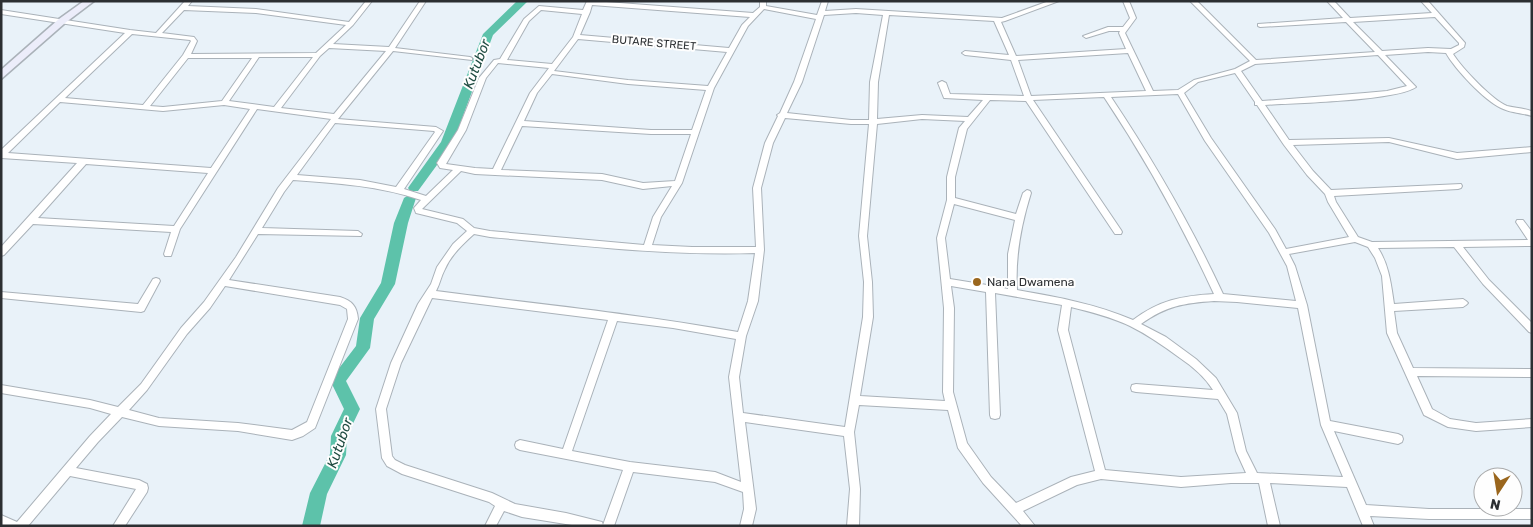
<svg xmlns="http://www.w3.org/2000/svg" width="1533" height="527" font-family="Rubik,sans-serif">
	<style>
		.lines { fill: none; stroke-linecap: round; stroke-linejoin: round }
		.river { fill: #5dc2aa; fill-rule: evenodd }
		.street-casing { stroke: #aab2b9; stroke-width: 2 }
		.secondary-casing { stroke: #aab2b9; stroke-width: 3 }
		.street { fill: #fff; fill-rule: evenodd }
		.secondary { fill: #ecedfa; fill-rule: evenodd }
		.poi-dot { fill: #9a661d; stroke: #fefefe; stroke-width: 2 }
		.labels { text-anchor: middle; dominant-baseline: central; stroke-width: 4; stroke-linejoin: round; paint-order: stroke }
		.far-street-label { font-size: 11px; fill: #2c2f32; stroke: #fefefe }
		.poi-label { font-size: 12px; fill: #2c2f32; stroke: #fefefe; text-anchor: start }
		.water-label { font-size: 14px; font-style: italic; fill: #214d43; stroke: #fefefe }
	</style>
	<rect width="100%" height="100%" fill="#e9f2f9"/>
	<g class="lines">
		<path class="river" d="M517 1H528L493 35 453 143 418 191H410L408 188 410 185 441 142 483 34Z
			M410 194 416 198 408 223 395 284 374 319 370 348 346 381 360 409 347 436 346 455 327 494 320 526H302L310 493 330 454 331 436 344 409 330 380 356 346 360 318 381 283 394 223 404 198Z"/>
		<defs>
			<path id="street" d="M185 1H192L188 6 256 9 349 22 366 1H372L353 25 333 44 389 47 420 1H426L395 48 470 57 472 58V60L393 51 338 119 436 127 443 131 404 189 426 196 453 170 440 168 437 163 458 130 479 78 494 60 500 59 524 19 539 6 583 10 587 1H593L753 13 760 7V1H766V6L817 15 822 1H828L825 11 856 9 1002 18 1049 1H1059L1005 21 1001 22 1016 56 1126 49 1119 33 1120 31H1109L1086 38 1083 36 1108 27H1123L1130 18 1123 1H1129L1136 18 1125 33 1153 91 1178 90 1194 80 1235 69 1250 61 1190 1H1197L1256 60 1375 52 1346 22 1260 27 1258 26V24L1343 18 1327 1H1334L1350 18 1432 13 1421 1H1428L1465 43 1464 47 1453 54C1462 68 1492 100 1507 106 1515 108 1523 108 1531 111L1532 116C1522 113 1511 113 1501 108 1484 100 1455 69 1446 53L1428 52 1385 55 1416 87C1397 101 1293 103 1265 105L1289 140 1389 138 1457 153 1532 147V152L1457 159 1389 142 1293 145 1313 171 1331 190 1461 184 1462 186 1461 188 1458 189 1334 196 1336 202 1358 237 1372 242 1528 240 1516 222 1517 220H1523L1532 232V246L1463 247 1489 280 1532 323V333L1529 332 1483 284 1454 247 1378 248C1389 265 1391 284 1394 304L1463 299 1466 301 1468 303 1466 305 1463 307 1394 311 1397 333 1413 368 1532 369V377L1417 376 1432 409 1450 419 1476 423 1532 419V427L1476 431 1448 427 1424 415 1387 333 1382 276 1375 258 1368 247 1355 242 1289 254 1295 266 1307 305 1330 421 1398 434 1402 436 1403 439 1402 442 1398 444 1334 431 1366 505 1429 509H1532V519H1429L1370 516 1374 526H1363L1347 487 1270 483 1280 526H1268L1259 483H1231L1181 487 1101 479 1077 485 1023 511 1035 526H1022L983 483 958 448 948 410 859 405 854 432 860 489 859 526H847L850 489 844 436 745 422 756 509 752 526H740L744 509 743 492 715 482 633 472 614 526H578L522 517 504 511 496 526H485L495 506 489 502 402 474 387 466 382 458 376 409 391 363 418 304 431 284 437 267 453 244 467 231 457 223 416 213 414 208 421 200C380 186 337 183 293 180L284 192 262 228 358 231 362 234 361 236 258 234 229 280 340 297C352 301 357 306 358 319L315 428 303 436 292 440 238 431 159 426 122 417 98 442 76 468 139 480 147 484 148 488 147 492 125 526H113L136 489 70 476 28 526H1V515L17 522 90 436 111 414 90 408 1 393V385L90 400 118 407 141 384 181 328 204 302 236 257 278 188 331 119 257 109 180 229 171 256H165L164 254 171 232 33 224 4 255 1 256V247L77 163 1 158V150L125 33 1 14V10L130 30 156 33ZM592 5 750 17 742 25 729 48 580 35 590 12ZM764 9 816 19 794 82 780 113 777 115 778 116 765 143 753 188 756 247H692L652 245 661 217 682 183 714 88 748 26ZM184 10 256 13 346 25 316 53 191 54 197 41 194 37 162 33ZM541 10 582 14 573 37 552 64 507 60 529 21ZM856 13 883 15 870 82 869 120H851L787 113 802 82 824 15ZM889 15 994 21 1009 55 965 51 962 53 965 55 1011 60 1024 96 950 94 946 83 942 81 938 83 944 98 983 100 968 117 922 115 877 119 878 82ZM1435 17 1459 43V45L1451 49 1428 48 1382 51 1353 22ZM132 34 190 40 191 41 183 55 143 105 65 98ZM578 39 727 52 708 86 628 80 554 71ZM329 48 386 51 334 114 281 108 320 56ZM1128 53 1146 91 1031 96 1018 60ZM1378 55 1407 86 1387 91 1365 93 1262 101 1241 71 1255 64ZM259 57H313L274 107 229 101ZM188 58H252L222 101 163 107 150 106ZM498 63 549 68 530 93 493 169 475 168 446 164 466 130 486 78ZM1235 73 1255 102V105H1257L1284 145 1307 175 1325 194 1328 202 1349 237 1286 249 1275 229 1211 138 1184 93 1198 82ZM552 74 628 84 706 90 692 130H651L524 121 537 93ZM1178 94 1205 141 1269 233 1287 266 1296 301 1223 294C1191 225 1153 160 1111 97ZM1104 97C1146 160 1182 225 1214 294 1181 296 1160 300 1133 320 1096 304 1057 297 1017 290 1015 257 1021 225 1031 193L1030 191 1027 190 1023 193 1016 214 955 198V177L967 129 990 100 1026 101 1115 234H1121L1122 232 1121 230 1033 100ZM60 102 163 111 224 105 250 109 211 168 8 153ZM785 118 851 124H869L859 236 864 282 863 317 845 427 743 413 739 377 746 336 758 301 764 250 761 188 773 143ZM922 119 965 121 959 128 947 177V200L937 238 944 308 943 392 945 401 860 396 873 317 872 282 867 236 877 124ZM335 123 434 131 435 132 396 187 360 180 297 175ZM522 126 651 134H691L675 181 643 183 602 174 501 170ZM86 164 208 173 174 226 38 218ZM461 171 475 174 602 180 643 189 672 186 653 217 644 245 490 231 474 228 463 219 422 209ZM954 204 1015 220 1008 254V289L990 285H987L950 279 945 238ZM474 234 490 237C578 245 666 256 755 253L748 301 738 332C638 314 537 304 436 291 440 284 441 276 445 269 451 255 463 244 474 234ZM225 286 340 305 347 309 348 319 307 422 292 430 238 423 159 418 129 410 147 390 187 334 210 308ZM951 286 986 292 990 415 991 418 995 419 999 418 1000 415 995 293 1062 305 1058 330 1095 471 1071 477 1016 503 991 477 967 443 953 392 954 308ZM432 298 608 320 563 449 520 440 516 442 515 445 516 448 520 450 623 470 603 525 602 522 566 513 515 504 492 493 405 465 395 460 392 456 386 409 401 363ZM1214 301 1237 302 1298 308 1321 425 1343 477 1257 473 1246 451 1237 413 1216 378 1196 359 1166 337 1141 324C1166 306 1184 303 1214 301ZM1071 307C1091 312 1111 317 1130 326 1148 335 1164 346 1180 358 1192 366 1205 377 1213 390L1136 384 1132 385 1131 388 1132 391 1136 392 1218 399 1227 414 1236 451 1246 473 1181 477 1105 470 1068 330ZM617 321 673 328 736 339 729 377 741 482 715 472 630 462 572 451Z
				M156 278 159 279 160 281 144 311 141 312 1 298V292L138 304 153 279Z"/>
			<path id="secondary" d="M84 1H94L65 23 1 79V70L59 19Z"/>
		</defs>
		<use href="#street" class="street-casing"/>
		<use href="#secondary" class="secondary-casing"/>
		<use href="#street" class="street"/>
		<use href="#secondary" class="secondary"/>
	</g>
	<circle class="poi-dot" cx="977" cy="282" r="5"/>
	<g class="labels">
		<g class="far-street-label">
			<text transform="translate(654 43) rotate(5)">BUTARE STREET</text>
		</g>
		<g class="poi-label">
			<text x="987" y="282">Nana Dwamena</text>
		</g>
		<g class="water-label">
			<text transform="translate(477 64) rotate(-69)">Kutubor</text>
			<text transform="translate(340 443) rotate(-71)">Kutubor</text>
		</g>
	</g>
	<rect width="1533" height="527" fill="none" stroke="#2c2f32" stroke-width="5"/>
	<g transform="translate(1498 492) rotate(192)"><circle r="24" fill="#fefefe" stroke="#aaabac"/>
	<path d="M0-4L9 19L0 12L-9 19Z" fill="#9a661d"/>
	<text y="-8" font-size="14" font-weight="bold" text-anchor="middle" fill="#2c2f32">N</text>
	</g>
</svg>
